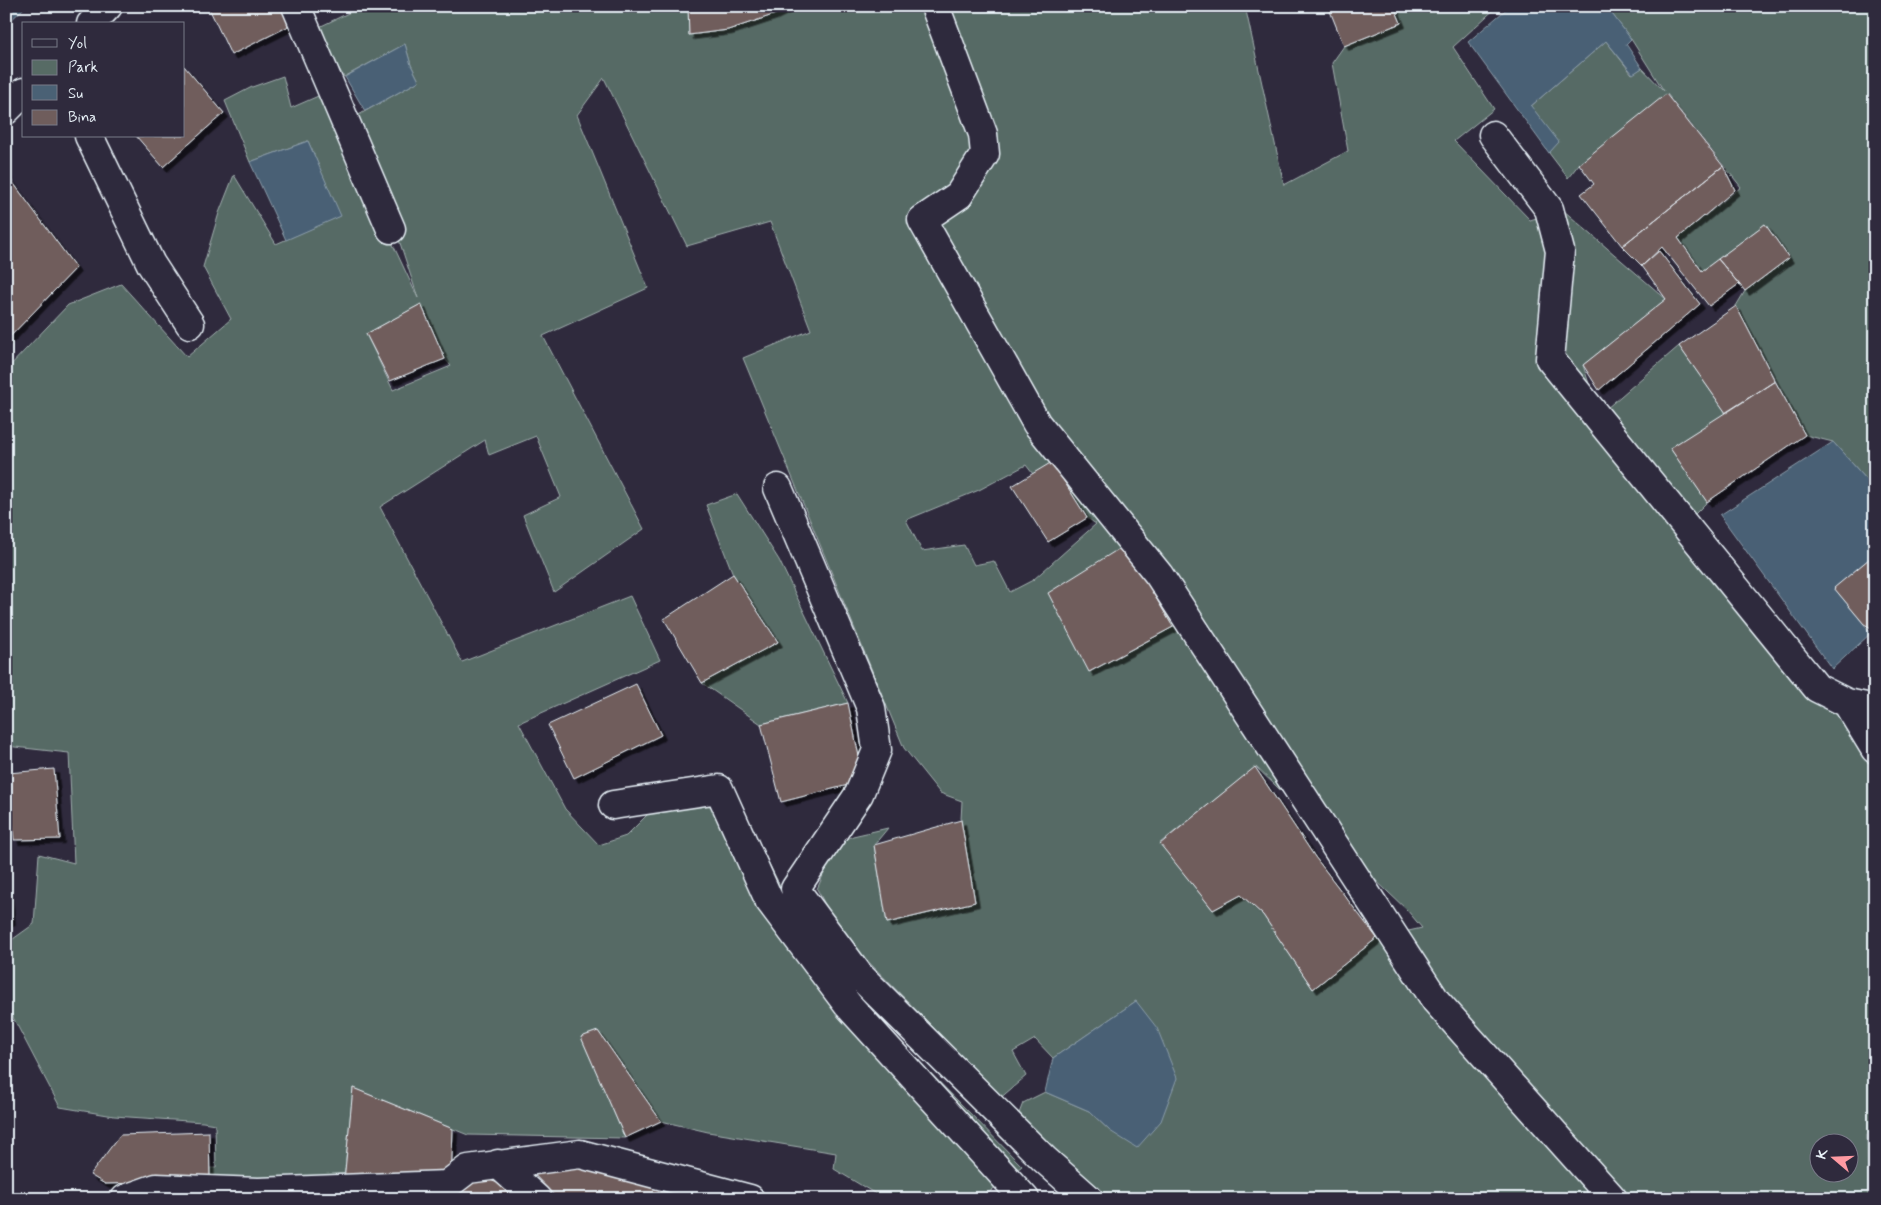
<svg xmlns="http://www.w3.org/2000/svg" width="1881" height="1205" font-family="Mynerve,sans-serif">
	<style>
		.green { fill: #576b65; stroke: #a0aeae; fill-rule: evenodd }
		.water { fill: #4a6175; stroke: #899ba9 }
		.building { fill: #6f5d5c; stroke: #e8f1f8; filter: url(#shadow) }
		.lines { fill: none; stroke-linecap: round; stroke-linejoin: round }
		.minor-casing { stroke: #e8f1f8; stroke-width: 31 }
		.primary-casing { stroke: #e8f1f8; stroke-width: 31 }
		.minor { stroke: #2f2a3d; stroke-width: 28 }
		.primary { stroke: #2f2a3d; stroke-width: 28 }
	</style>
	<defs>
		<filter id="shadow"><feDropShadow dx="4.5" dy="4.5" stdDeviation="0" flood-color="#0009"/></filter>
	</defs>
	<rect width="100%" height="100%" fill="#2f2a3d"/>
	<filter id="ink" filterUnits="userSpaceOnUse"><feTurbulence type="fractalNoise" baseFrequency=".02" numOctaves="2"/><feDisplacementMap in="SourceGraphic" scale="10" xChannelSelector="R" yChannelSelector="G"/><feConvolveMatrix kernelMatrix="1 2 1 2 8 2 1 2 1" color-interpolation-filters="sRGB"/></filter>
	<g filter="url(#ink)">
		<path class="green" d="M363 6H688L689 35 728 30 797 6H1245L1284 185 1348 151 1332 63 1344 46 1401 23 1394 6H1498L1453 47 1494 109 1454 141 1530 220 1563 210 1666 299 1583 365 1599 415 1679 346 1726 413 1670 448 1707 502 1676 533 1846 723 1875 708V1124L1867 1134 1868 1199H1102L1018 1116 1023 1103 1045 1092 1089 1111 1110 1131 1136 1001 1053 1058 1035 1039 1013 1052 1026 1076 998 1100 932 1026 840 933 817 889 837 844 853 836 888 828 874 845 887 923 975 902 961 820 962 801 940 793 904 748 743 358 811 330 770 222 687 246 604 78 577 115 648 288 543 336 644 529 554 592 523 515 561 497 536 436 489 455 485 440 380 507 462 662 630 596 660 660 519 723 565 809 599 845 626 836 650 812 733 791 796 918 897 1039 1022 1166 987 1194 985 1199H884L834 1169 836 1153 708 1132 661 1121 598 1031 581 1037 625 1138 468 1135 353 1088 344 1181 461 1188 457 1199H233L210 1181V1168H216L215 1124 203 1122 114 1116 60 1107 6 1004V944L34 924 39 854 74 863 69 753 6 746V370L68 305 121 284 187 357 231 319 203 267 219 213 234 175 276 244 340 216 308 141 250 162 225 101 252 87 283 76 291 108 325 93 350 153 418 298 384 194 355 117 419 81 411 65 405 44 344 77 315 29ZM421 304 445 359 451 366 393 390 366 334ZM1052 463 1087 518 1096 524 1033 580 1010 592 994 561 974 565 964 545 922 551 906 520 979 490 1026 465 1033 474ZM1124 545 1173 627 1090 672ZM1256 767 1407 910 1422 928 1377 938 1313 989 1263 915 1241 895 1213 910 1160 843ZM1818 1142H1848V1172H1818Z
			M1606 6H1875V489L1833 442 1805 435 1736 306 1745 291 1789 258 1765 224 1702 271 1678 238 1741 187 1667 94 1579 164 1568 178 1549 153 1558 142 1530 107 1606 41 1632 74 1642 68 1664 91 1631 39Z
			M737 494 779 560 848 703 761 724 702 683 778 642 733 574 706 505Z"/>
		<path class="water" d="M6 6H26L6 25Z
			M1510 6H1606L1631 39 1626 44 1642 68 1633 74 1606 41 1531 106 1559 142 1549 153 1468 42Z
			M405 44 411 65 419 81 365 111 345 77Z
			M308 141 341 216 286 240 250 162Z
			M1833 442 1875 489V554L1834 588 1871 633 1832 669 1720 515Z
			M1136 1001 1157 1028 1177 1078 1161 1121 1137 1148 1110 1131 1089 1111 1045 1092 1053 1058Z"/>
		<path class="building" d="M208 6H292L299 21 231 55Z
			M688 6H772L773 15 728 30 689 35Z
			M772 6H791L773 15Z
			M1328 6H1394L1401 23 1344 46Z
			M184 66 224 113 163 167 136 136H184Z
			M1666 94 1723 166 1622 246 1581 194 1594 184 1579 164Z
			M1723 166 1735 190 1678 238 1702 271 1718 259 1739 284 1709 306 1662 247 1642 266 1622 246Z
			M6 173 76 268 6 341Z
			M1765 224 1789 258 1745 291 1718 259Z
			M1659 251 1700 304 1599 390 1583 365 1666 299 1642 266Z
			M421 304 445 359 390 381 366 334Z
			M1736 306 1775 381 1726 413 1679 346Z
			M1775 381 1805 435 1707 502 1670 448Z
			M1052 462 1087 518 1048 542 1012 486Z
			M1125 545 1173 627 1089 672 1048 593Z
			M1875 554V630L1864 624 1834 588Z
			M733 574 778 642 702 683 664 619Z
			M636 684 661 735 574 778 548 725Z
			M848 703 864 781 781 802 761 724Z
			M1255 767 1315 857 1377 938 1313 989 1263 915 1241 895 1213 910 1160 844Z
			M54 769 60 839 14 840 8 773Z
			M961 820 975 902 887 923 874 845Z
			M6 875 11 921 6 922Z
			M598 1031 661 1121 625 1138 581 1037Z
			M353 1088 453 1129 451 1181H344Z
			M209 1132 210 1181 105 1184 90 1175 120 1135Z
			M580 1158 744 1199H558L522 1162Z
			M467 1171 528 1195 527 1199H457Z"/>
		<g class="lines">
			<defs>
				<path id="minor" d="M296 6 391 229
					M935 6 983 134 985 154 959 195 922 220 1037 424 1159 575 1436 1001 1613 1199
					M1493 135 1549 209 1560 251 1550 359 1817 688 1847 703 1875 709
					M89 136 151 264 190 324
					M778 488 871 708 877 750 859 794 795 889 859 975 1044 1159 1089 1199
					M1847 703 1875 749
					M613 805 719 789 769 900 848 1005 1025 1199
					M498 1164 537 1199
					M125 1199 156 1188 258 1192 447 1185 468 1169 580 1154 750 1199"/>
				<path id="primary" d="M91 24 108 6
					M6 110 24 92"/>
			</defs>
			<use href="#minor" class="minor-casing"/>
			<use href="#primary" class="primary-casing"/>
			<use href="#minor" class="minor"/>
			<use href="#primary" class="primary"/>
		</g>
	</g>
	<rect width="1881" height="1205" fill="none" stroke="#2f2a3d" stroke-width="25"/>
	<rect x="12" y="12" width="1856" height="1180" fill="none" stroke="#e8f1f8" stroke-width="2" filter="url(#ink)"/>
	<rect x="22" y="22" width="162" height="115" fill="#2f2a3d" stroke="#797a88"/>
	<rect x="32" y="39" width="25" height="8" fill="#2f2a3d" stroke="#797a88"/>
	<text x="68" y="48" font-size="15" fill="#e8f1f8">Yol</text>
	<rect x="32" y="60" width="25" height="15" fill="#576b65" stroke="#797a88"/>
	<text x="68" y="72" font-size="15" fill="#e8f1f8">Park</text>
	<rect x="32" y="85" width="25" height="15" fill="#4a6175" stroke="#797a88"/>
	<text x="68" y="98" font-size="15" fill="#e8f1f8">Su</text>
	<rect x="32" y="110" width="25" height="15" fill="#6f5d5c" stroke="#797a88"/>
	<text x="68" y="122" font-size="15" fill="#e8f1f8">Bina</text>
	<g transform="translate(1834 1158) rotate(289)"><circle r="24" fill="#2f2a3d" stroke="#797a88"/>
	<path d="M0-4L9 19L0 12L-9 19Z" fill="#ff9aa2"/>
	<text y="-8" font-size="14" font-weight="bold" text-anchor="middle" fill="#e8f1f8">K</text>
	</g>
</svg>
